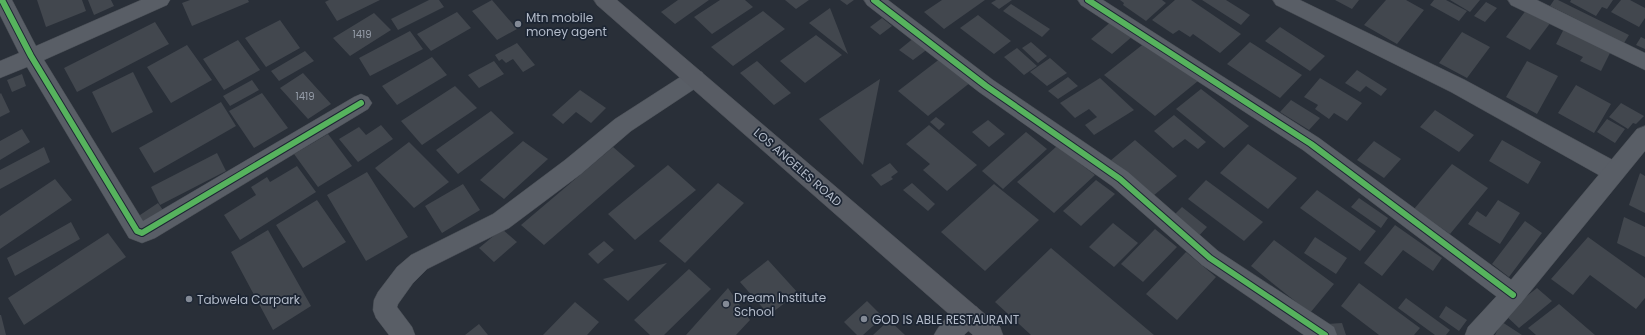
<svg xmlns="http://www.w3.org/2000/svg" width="1645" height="335" font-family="Poppins,sans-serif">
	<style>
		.building { fill: #42474e }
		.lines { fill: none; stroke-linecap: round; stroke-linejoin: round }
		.minor-casing { stroke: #454a51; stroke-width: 1 }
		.tertiary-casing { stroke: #454a51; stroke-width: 1 }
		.secondary-casing { stroke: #454a51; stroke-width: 1 }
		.minor { fill: #595e66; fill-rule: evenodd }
		.tertiary { fill: #595e66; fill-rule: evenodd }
		.secondary { fill: #585c64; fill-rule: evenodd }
		.cycleway-casing { stroke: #1c2533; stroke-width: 8 }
		.cycleway { stroke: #56b35d; stroke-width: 6 }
		.poi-dot { fill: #838a96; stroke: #1c2533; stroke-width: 1.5 }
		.labels { text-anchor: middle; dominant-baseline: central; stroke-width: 3.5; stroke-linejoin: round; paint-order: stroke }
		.number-label { font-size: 10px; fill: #979eaa }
		.poi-label { font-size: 12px; fill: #b3bbc9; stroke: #1c2533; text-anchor: start }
		.street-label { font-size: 12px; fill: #b3bbc9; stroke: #1c2533 }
	</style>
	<rect width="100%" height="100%" fill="#292f38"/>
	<path class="building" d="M37 0H82L86 11 46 27Z
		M88 0H111L114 6 94 15Z
		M190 0H248L249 2 192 26 182 3Z
		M329 0H380L337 21 325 2Z
		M429 0H439L444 7 398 30 391 19Z
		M492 0 517 29 497 40 472 11Z
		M678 0H709L675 24 661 12Z
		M720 0H745L753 7 712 34 694 17Z
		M785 0H809L796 9Z
		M840 0H854L847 5Z
		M942 0H985L944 29 924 12Z
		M996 0H1012L999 9 991 3Z
		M1120 0H1162L1166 3 1146 21 1123 5 1124 3Z
		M1175 0H1191L1241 34 1220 53 1193 34 1190 37 1179 30 1173 34 1152 20Z
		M1202 0H1226L1250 15 1241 25Z
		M1335 0H1359L1352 9Z
		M1386 0H1406L1424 10 1397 44 1364 25Z
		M1434 0H1446L1467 11 1459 21 1430 5Z
		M1450 0H1480L1470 12Z
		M1554 0H1558L1629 35 1624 43 1550 6Z
		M1571 0H1613L1607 9 1602 7 1596 16 1570 2Z
		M1621 0H1630L1645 8V18L1639 27 1611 12Z
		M1486 2 1497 8 1485 22 1474 16Z
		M1011 4 1050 29 1042 37 1003 11Z
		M830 8 848 54 809 23Z
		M1527 9 1551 22 1530 50 1506 37Z
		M763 11 785 29 733 66 711 47Z
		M457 12 471 28 431 51 417 34Z
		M374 13 391 30 350 56 333 38Z
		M978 15 1011 41 994 54 960 28Z
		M882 18 892 26 880 35 870 27Z
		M280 20 300 48 266 67 245 38Z
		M1113 20 1134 35 1112 54 1091 39Z
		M155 22 169 44 77 92 64 68Z
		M1566 25 1613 47 1601 71 1580 61 1583 57 1556 44Z
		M1280 27 1325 56 1310 71 1265 41Z
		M410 31 423 49 370 76 359 58Z
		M1462 32 1490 47 1467 78 1439 63Z
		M816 35 842 55 805 83 780 61Z
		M915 37 929 48 913 60 899 50Z
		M1641 37 1645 39V49L1636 45Z
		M238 40 260 70 224 90 203 59Z
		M1031 42 1047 56 1038 63 1022 48Z
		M1146 42 1198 81 1155 116 1104 75Z
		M1250 42 1302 75 1280 98 1227 64Z
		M517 43 535 65 523 72 513 59 506 63 502 59 499 61 495 55Z
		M187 45 212 80 171 103 147 67Z
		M1017 48 1037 66 1024 75 1004 57Z
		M305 51 314 61 279 81 271 71Z
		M432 57 447 75 397 105 382 86Z
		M941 58 971 82 928 116 898 91Z
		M1050 58 1067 73 1047 86 1030 72Z
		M494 61 504 74 479 88 468 75Z
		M757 61 791 93 774 105 740 73Z
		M1527 61 1558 76 1537 114 1506 97Z
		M1357 70 1387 89 1381 96 1366 86 1360 92 1345 83Z
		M133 72 153 112 112 133 92 92Z
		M303 73 331 104 308 119 280 88Z
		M22 74 26 86 12 92 7 80Z
		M1068 77 1078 86 1058 99 1048 91Z
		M1100 78 1134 110 1094 135 1085 125 1097 117 1089 109 1075 118 1060 103Z
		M1320 78 1362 103 1347 121 1334 113 1329 119 1315 109 1318 105 1304 97Z
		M880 79 863 165 819 119Z
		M252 80 259 90 230 106 223 96Z
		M1576 85 1611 104 1594 133 1558 113Z
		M455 86 477 108 422 145 401 121Z
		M1201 89 1249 126 1224 148 1176 109Z
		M580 90 606 108 591 123 576 112 563 124 552 115Z
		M1 93 10 112 0 117V94Z
		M262 93 288 128 254 148 229 111Z
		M1291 100 1320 118 1309 130 1280 112Z
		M221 102 236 126 154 173 139 148Z
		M1621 103 1644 116 1636 124 1633 123 1628 129 1609 117Z
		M1435 110 1474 135 1459 152 1420 127Z
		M491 111 514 133 458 174 436 150Z
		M1174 115 1206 142 1198 149 1185 139 1173 148 1154 131Z
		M936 117 945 124 939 130 930 122Z
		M1607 119 1625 129 1615 143 1597 132Z
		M988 120 1005 134 989 147 972 132Z
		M381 125 393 139 358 162 339 139 359 127 366 135Z
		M929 125 977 165 947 191 923 170 930 164 906 144Z
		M22 129 30 142 0 160V141Z
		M1026 132 1047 149 1003 189 982 171Z
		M328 134 352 166 318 187 294 154Z
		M1135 140 1177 176 1153 196 1110 161Z
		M1502 140 1541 162 1528 184 1489 161Z
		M523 141 548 159 504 199 480 180Z
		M1374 141 1401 159 1384 178 1357 160Z
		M409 142 449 182 414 208 375 168Z
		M1248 144 1297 178 1268 209 1220 173Z
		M1057 146 1095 175 1054 213 1017 182Z
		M44 147 50 162 0 189V170Z
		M613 147 635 166 544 245 521 225Z
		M217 153 226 171 160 205 151 187Z
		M890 163 898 172 891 177 893 179 881 186 871 175Z
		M1452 164 1488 188 1450 234 1414 209Z
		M668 165 696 190 635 240 608 214Z
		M297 166 316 192 240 240 224 215 256 195 251 187 267 177 270 182Z
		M367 172 408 237 366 261 327 195Z
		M1640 173 1645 176V213L1629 205Z
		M55 179 72 200 0 249V216Z
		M1096 180 1115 194 1081 226 1063 211Z
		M1206 180 1263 222 1244 241 1188 199Z
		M718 183 744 203 685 263 659 241Z
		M912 183 935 204 928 211 903 190Z
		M463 184 480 210 442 233 425 206Z
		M994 184 1039 220 985 271 941 232Z
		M1317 190 1376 231 1360 251 1300 208Z
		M1359 198 1388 218 1381 228 1351 207Z
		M317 200 346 242 303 268 276 225Z
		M1498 200 1520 213 1500 244 1468 224 1477 211 1486 217Z
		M158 203 165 213 144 227 137 217Z
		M1182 207 1207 227 1196 239 1170 219Z
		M1624 217 1645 227V257L1617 243Z
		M1525 221 1542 233 1509 277 1492 264Z
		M71 222 80 239 15 276 7 258Z
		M1113 223 1138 243 1114 267 1089 247Z
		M1395 225 1442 258 1433 271 1403 250 1382 276 1364 263Z
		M502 229 517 242 494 262 479 248Z
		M1155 229 1177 247 1143 282 1121 264Z
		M268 230 311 306 273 330 231 252Z
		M108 233 126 257 24 325 8 298Z
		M1315 237 1347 258 1336 274 1304 253Z
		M1588 237 1645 278V298L1636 309 1590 275 1573 295 1551 279Z
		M1274 240 1334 284 1310 313 1251 266Z
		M604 241 614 250 598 264 588 254Z
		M1051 248 1154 335H1031L995 302Z
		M1186 252 1216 277 1177 320 1146 294Z
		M768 260 798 293 769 315 740 282Z
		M667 263 628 301 603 279Z
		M689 269 711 289 664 335H650L634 320Z
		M1359 283 1420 328 1414 335H1379L1341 306Z
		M728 288 750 320 736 335H686Z
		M1537 288 1552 301 1519 328 1504 314Z
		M1406 298 1450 330 1446 335H1435L1398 308Z
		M867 301 883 317 863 335H857L844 322Z
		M575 302 599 322 587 335H543Z
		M1559 304 1595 335H1536L1528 328Z
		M1446 306 1467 320 1459 331 1439 317Z
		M0 315H1L6 335H0Z
		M889 320 905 335H873Z
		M1502 322 1522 335H1495Z
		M1342 323 1346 335H1331L1327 324Z
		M479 324 488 335H465Z"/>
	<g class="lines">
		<defs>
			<path id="minor" d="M0 0H12L36 46 141 0H170L167 5 44 60 143 221 354 97 361 94 368 97 372 103 368 109 155 238 142 243 129 238 27 67 0 78V61L19 53 0 15Z
				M864 0H888L993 80 1128 172 1218 251 1334 327 1337 335H1304L1202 265 1112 186 979 92 867 5Z
				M1078 0H1103L1319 138 1521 287 1525 295 1521 303 1513 306 1505 303 1303 150 1081 5Z
				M1273 0H1300L1465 80 1622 165 1625 172 1622 179 1614 181 1606 179 1451 92 1276 5Z
				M1508 0H1537L1645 53V70L1511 5Z
				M695 70 702 72 705 78 702 84 631 131 581 174 509 228 427 269 413 283 398 304 397 307 412 327 415 335H389L376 318 373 310 374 300 378 292 397 267 411 255 493 214 565 160 615 119 688 72Z
				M968 304 977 307 980 315 977 323 964 335H934C940 322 954 309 968 304Z"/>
			<path id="tertiary" d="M1645 126V151L1521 303 1493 335H1465L1468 327 1505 287 1637 129Z"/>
			<path id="secondary" d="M594 0H617L1000 327 1003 335H973L597 5Z"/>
		</defs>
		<use href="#minor" class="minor-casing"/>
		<use href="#tertiary" class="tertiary-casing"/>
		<use href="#secondary" class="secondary-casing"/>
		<use href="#minor" class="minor"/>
		<use href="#tertiary" class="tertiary"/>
		<use href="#secondary" class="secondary"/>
		<defs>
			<path id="cycleway" d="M2 0 31 56 137 231 142 233 361 103
				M874 0 986 86 1120 179 1210 258 1325 335
				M1088 0 1311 144 1513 295"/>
		</defs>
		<use href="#cycleway" class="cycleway-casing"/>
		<use href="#cycleway" class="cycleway"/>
	</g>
	<g class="poi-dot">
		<circle cx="518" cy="24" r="4"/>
		<circle cx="189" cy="299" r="4"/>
		<circle cx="726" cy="304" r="4"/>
		<circle cx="864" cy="319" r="4"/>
	</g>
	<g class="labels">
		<g class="number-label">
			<text x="362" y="34">1419</text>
			<text x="305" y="96">1419</text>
		</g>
		<g class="poi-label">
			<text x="526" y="17">Mtn mobile<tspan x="526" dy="14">money agent</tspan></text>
			<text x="734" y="297">Dream Institute<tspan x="734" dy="14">School</tspan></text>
			<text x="197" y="299">Tabwela Carpark</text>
			<text x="872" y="319">GOD IS ABLE RESTAURANT</text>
		</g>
		<g class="street-label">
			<text transform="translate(798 167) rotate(41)">LOS ANGELES ROAD</text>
		</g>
	</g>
</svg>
